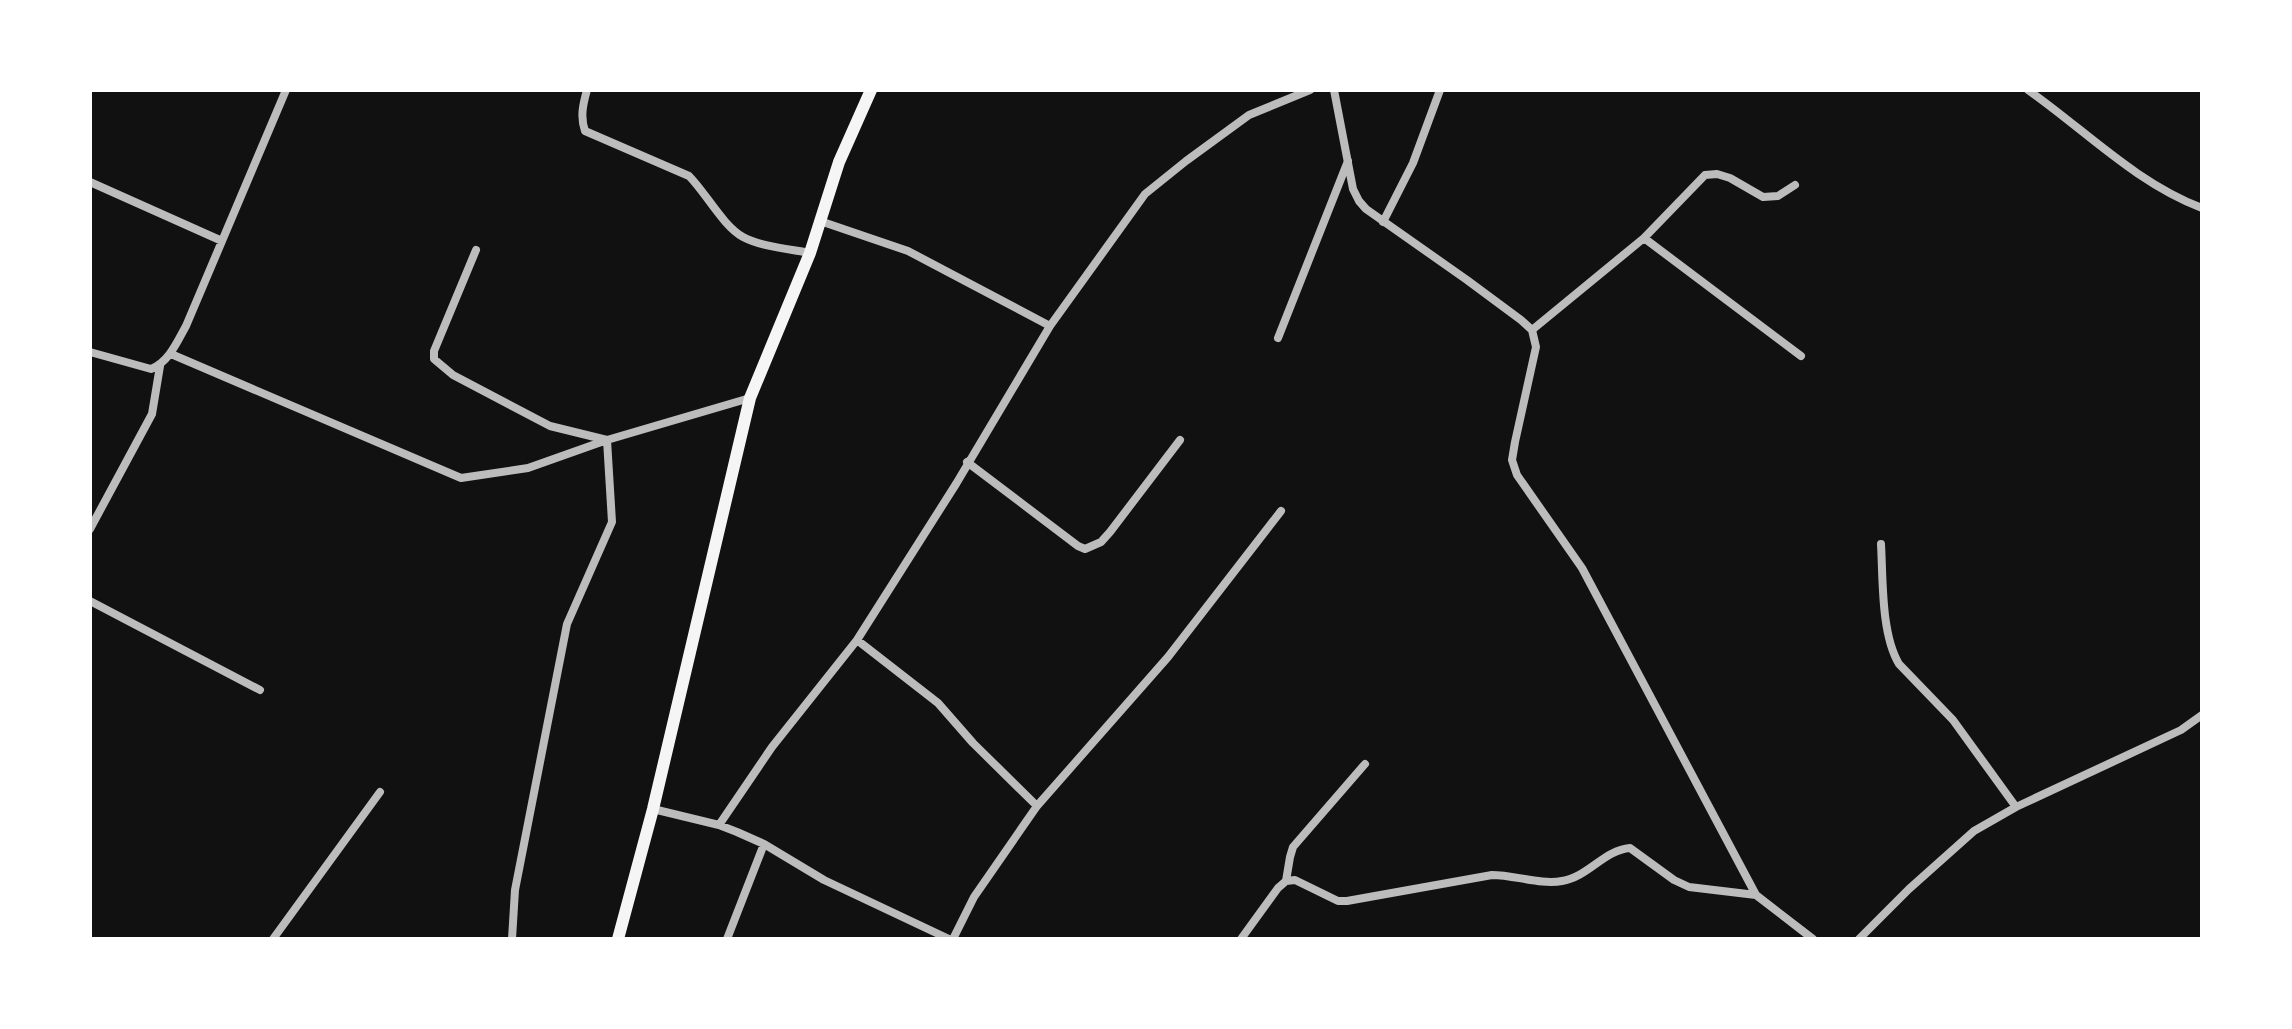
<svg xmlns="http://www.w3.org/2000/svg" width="2292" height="1029" font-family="'DejaVu Sans',sans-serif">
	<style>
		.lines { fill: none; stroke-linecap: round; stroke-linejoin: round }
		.minor { stroke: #bcbcbc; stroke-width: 8 }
		.primary { stroke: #f5f5f5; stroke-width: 12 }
	</style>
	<rect width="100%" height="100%" fill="#111"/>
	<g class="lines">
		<path class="minor" d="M587 90C583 104 580 117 585 131L689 176C706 193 723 226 743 237 762 247 789 249 810 253
			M1334 90 1353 189 1359 201 1366 209 1467 280 1521 320 1532 330 1536 347 1515 442 1512 460 1517 475 1582 568 1756 895 1813 939
			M2028 90C2085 130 2136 183 2202 208
			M90 182 222 241
			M820 221 908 251 1050 326
			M1383 222 1413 163 1440 90
			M1644 238 1801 356
			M476 250 434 351V359L453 375 550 426 607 440 612 522 567 624 515 890 512 939
			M1532 330 1644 238 1705 175 1717 174 1730 178 1763 197 1778 196 1795 185
			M1278 338 1348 161
			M90 352 151 369C169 362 177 342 186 326L286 90
			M171 354 461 478 528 468 607 440 750 398
			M967 462 1078 546 1085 549 1101 542 1110 532 1180 440
			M90 529 152 414 160 366
			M1881 544C1883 579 1881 634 1899 664L1953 720 2016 807
			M90 601 260 690
			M857 640 938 703 973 743 1037 806 974 897 953 939
			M1037 806 1168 657 1281 511
			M653 809 719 825 737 832 764 844 824 880 949 939
			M719 825 772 747 857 640 956 484 1050 326 1145 194 1186 161 1249 115 1310 90
			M1286 881 1290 857 1293 847 1365 764
			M273 939 380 792
			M727 939 764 844
			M1241 939 1278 888 1286 881 1295 880 1338 901H1347L1492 875C1514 875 1541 885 1562 881 1588 877 1604 850 1630 848L1674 880 1689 887 1756 895
			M1859 939 1909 889 1974 831 2016 807 2181 730 2202 715"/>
		<path class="primary" d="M618 939 653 809 750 398 810 253 839 162 871 90"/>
	</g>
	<rect width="2292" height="1029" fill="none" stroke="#ffffff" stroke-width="184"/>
</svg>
